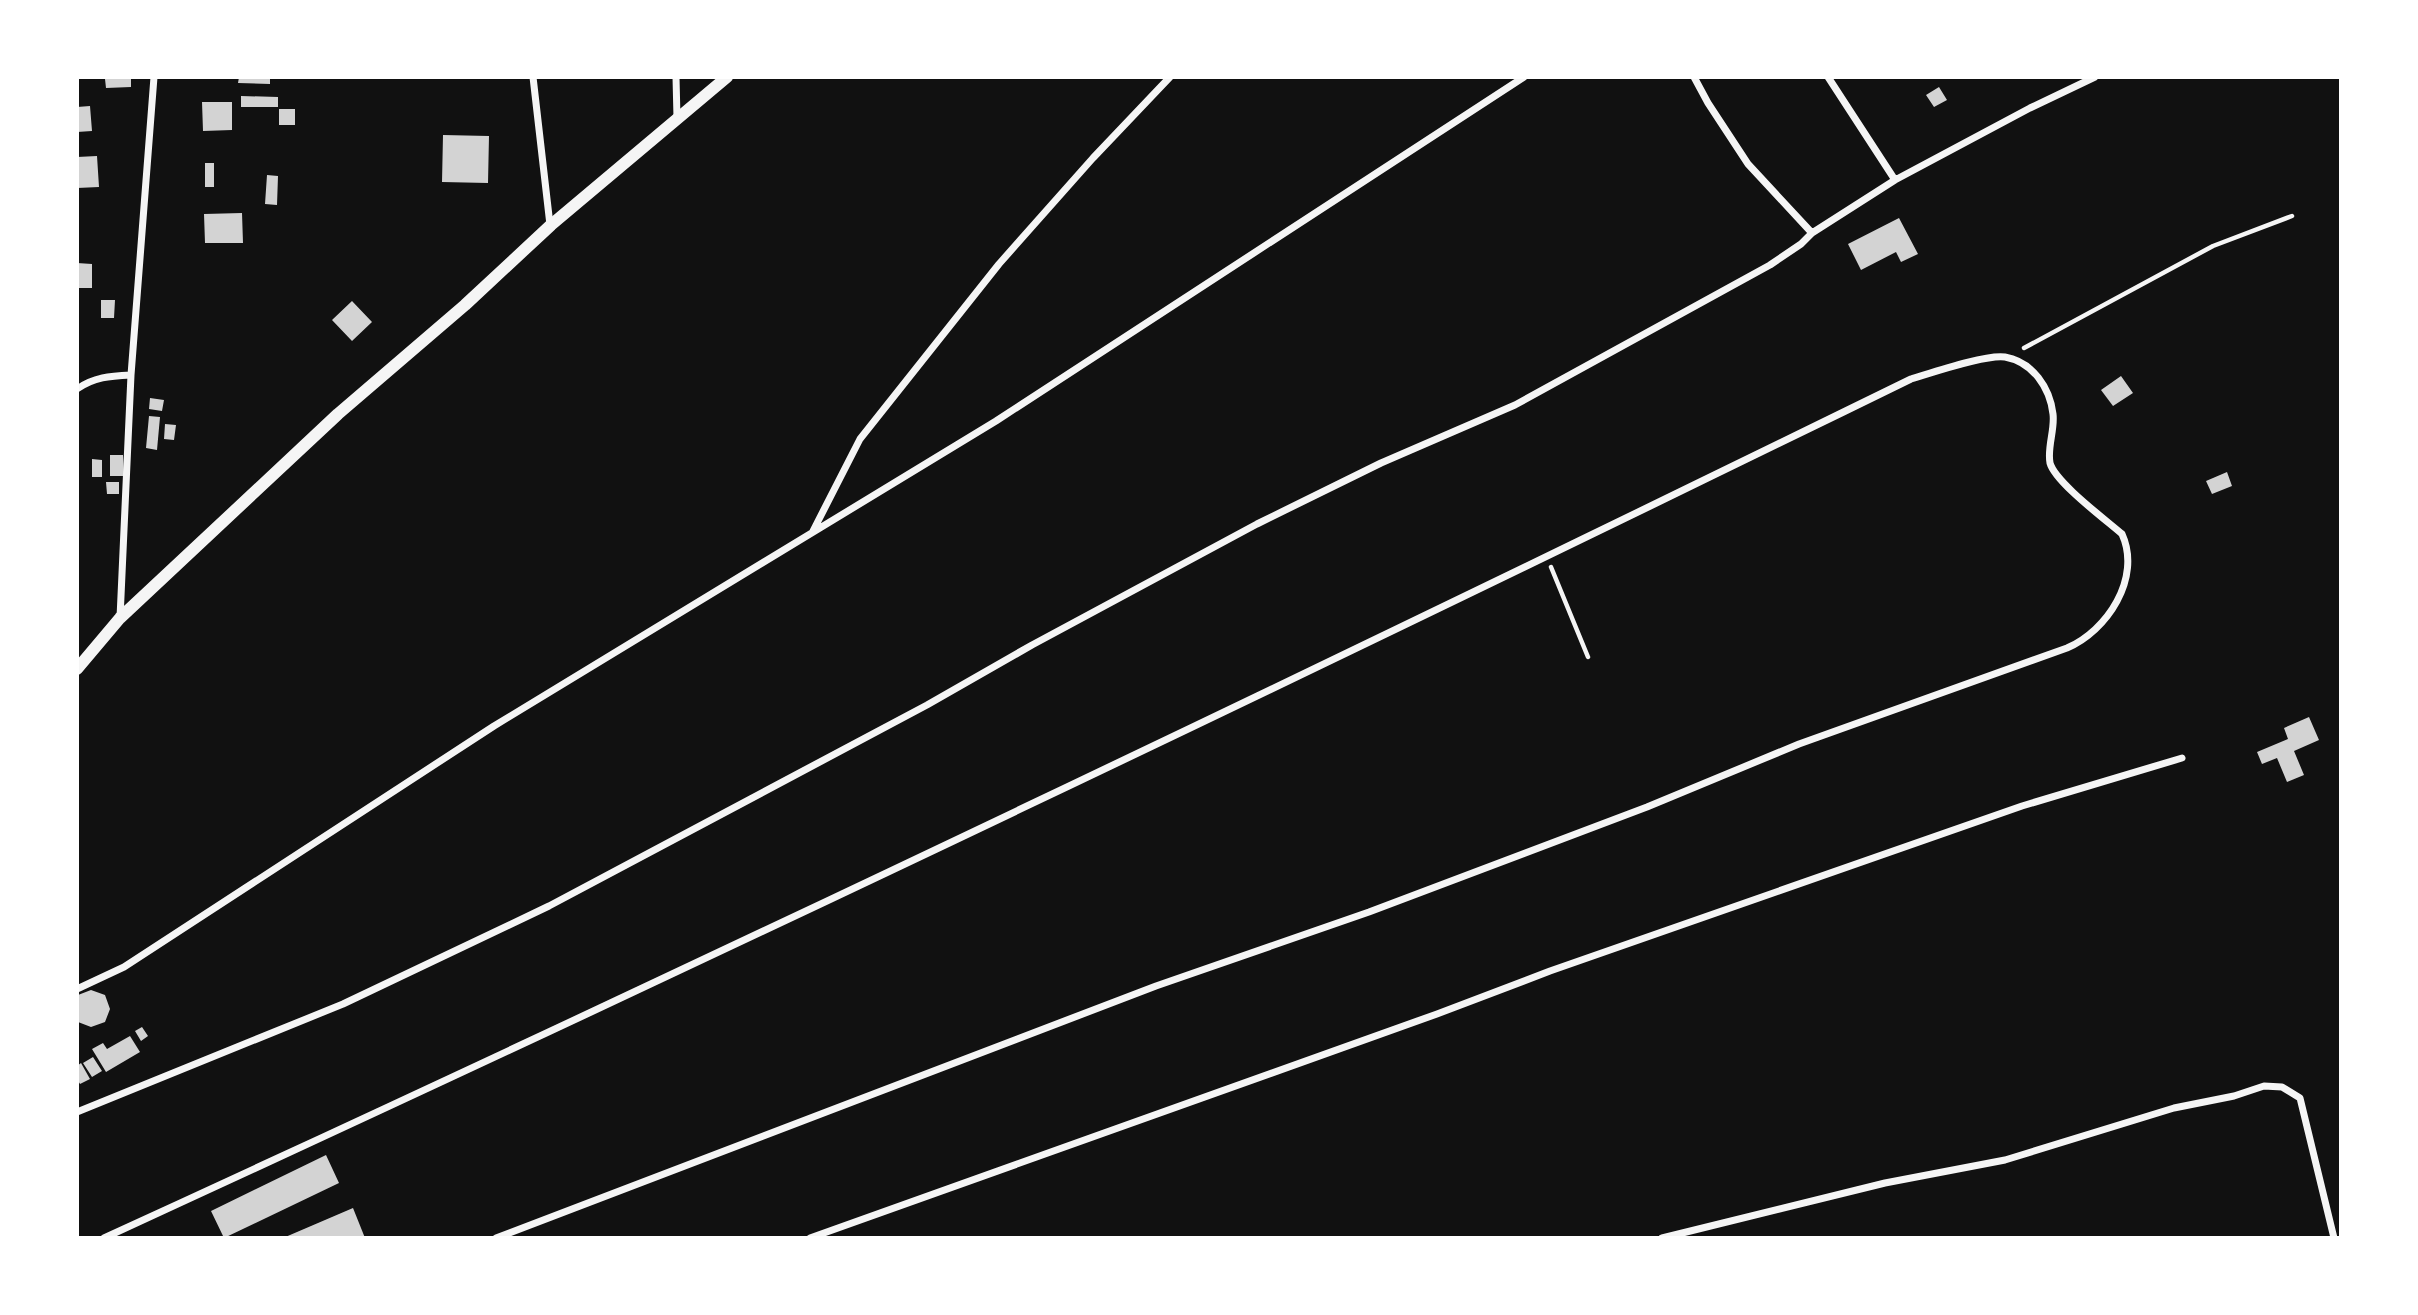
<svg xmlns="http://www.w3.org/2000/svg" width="2418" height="1315" font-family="Helvetica,sans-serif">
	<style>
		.building { fill: #d3d3d3 }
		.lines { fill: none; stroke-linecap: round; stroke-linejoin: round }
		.path { stroke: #f5f5f5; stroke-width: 4.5 }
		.minor { stroke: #f5f5f5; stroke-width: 7 }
		.tertiary { stroke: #f5f5f5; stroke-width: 12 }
	</style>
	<rect width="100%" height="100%" fill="#111"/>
	<path class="building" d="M131 77V87L106 88 105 79Z
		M239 77H270V84L238 83Z
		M1939 87 1947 100 1934 107 1926 95Z
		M241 96 278 97V107H241Z
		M202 102H232V130L203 131Z
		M90 106 92 131 77 132V107Z
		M279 109H295V125H279Z
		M443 135 489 136 488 183 442 182Z
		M97 156 99 187 77 188V157Z
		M205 163H214V187H205Z
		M267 175 278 176 277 205 265 204Z
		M242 213 243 243H205L204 214Z
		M1899 218 1918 254 1901 262 1896 252 1861 270 1848 244Z
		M77 263 92 264V288H77Z
		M101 300H115L114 318H101Z
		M352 301 372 322 352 341 332 320Z
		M2121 376 2133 393 2113 406 2101 390Z
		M150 398 164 400 162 411 149 409Z
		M149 416 160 417 157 450 146 448Z
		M165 424 176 425 174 440 164 439Z
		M110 455H123L124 476H110Z
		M92 459 102 460V477H92Z
		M2227 472 2232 486 2212 494 2206 481Z
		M106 482H119V494H107Z
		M2309 717 2319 740 2294 751 2304 775 2287 782 2277 758 2262 764 2257 752 2288 739 2284 728Z
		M91 990 105 995 110 1009 105 1022 91 1027 78 1022 77 1019 78 995Z
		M142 1027 148 1036 141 1041 135 1031Z
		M130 1036 140 1052 106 1072 92 1049 103 1043 107 1049Z
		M93 1057 102 1071 92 1077 83 1063Z
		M81 1063 90 1079 80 1084 77 1079V1066Z
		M326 1155 339 1183 224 1238 211 1211Z
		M353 1208 365 1238H283Z"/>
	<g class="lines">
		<path class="path" d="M2024 348 2213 246 2292 216
			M1551 567 1588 657"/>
		<path class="minor" d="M533 77 550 225
			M676 77 677 118
			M1694 77 1708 103 1748 164 1812 233 1895 180 1828 77
			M1895 180 2030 108 2095 77
			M77 389C94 377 110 376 131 375L154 77
			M813 531 860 439 999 264 1093 158 1170 77
			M120 618 131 375
			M77 989 124 967 494 726 996 421 1524 77
			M77 1112 343 1004 549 906 927 705 1032 645 1257 524 1381 463 1515 405 1770 265 1801 244 1812 233
			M104 1238C710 960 1312 672 1911 379 1931 373 1986 354 2005 357 2033 362 2050 388 2053 414 2055 430 2047 447 2050 463 2055 482 2106 520 2122 534 2142 578 2107 631 2067 648L1799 744 1647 807 1369 912 1156 986 496 1238
			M810 1238 1437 1014 1550 971 2022 806 2182 758
			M1662 1238 1885 1183 2005 1160 2174 1108 2234 1096 2264 1086 2282 1087 2300 1098 2334 1238"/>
		<path class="tertiary" d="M77 669 120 618 338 414 465 305 551 225 727 77"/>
	</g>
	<rect width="2418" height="1315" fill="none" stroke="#ffffff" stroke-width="158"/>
</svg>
